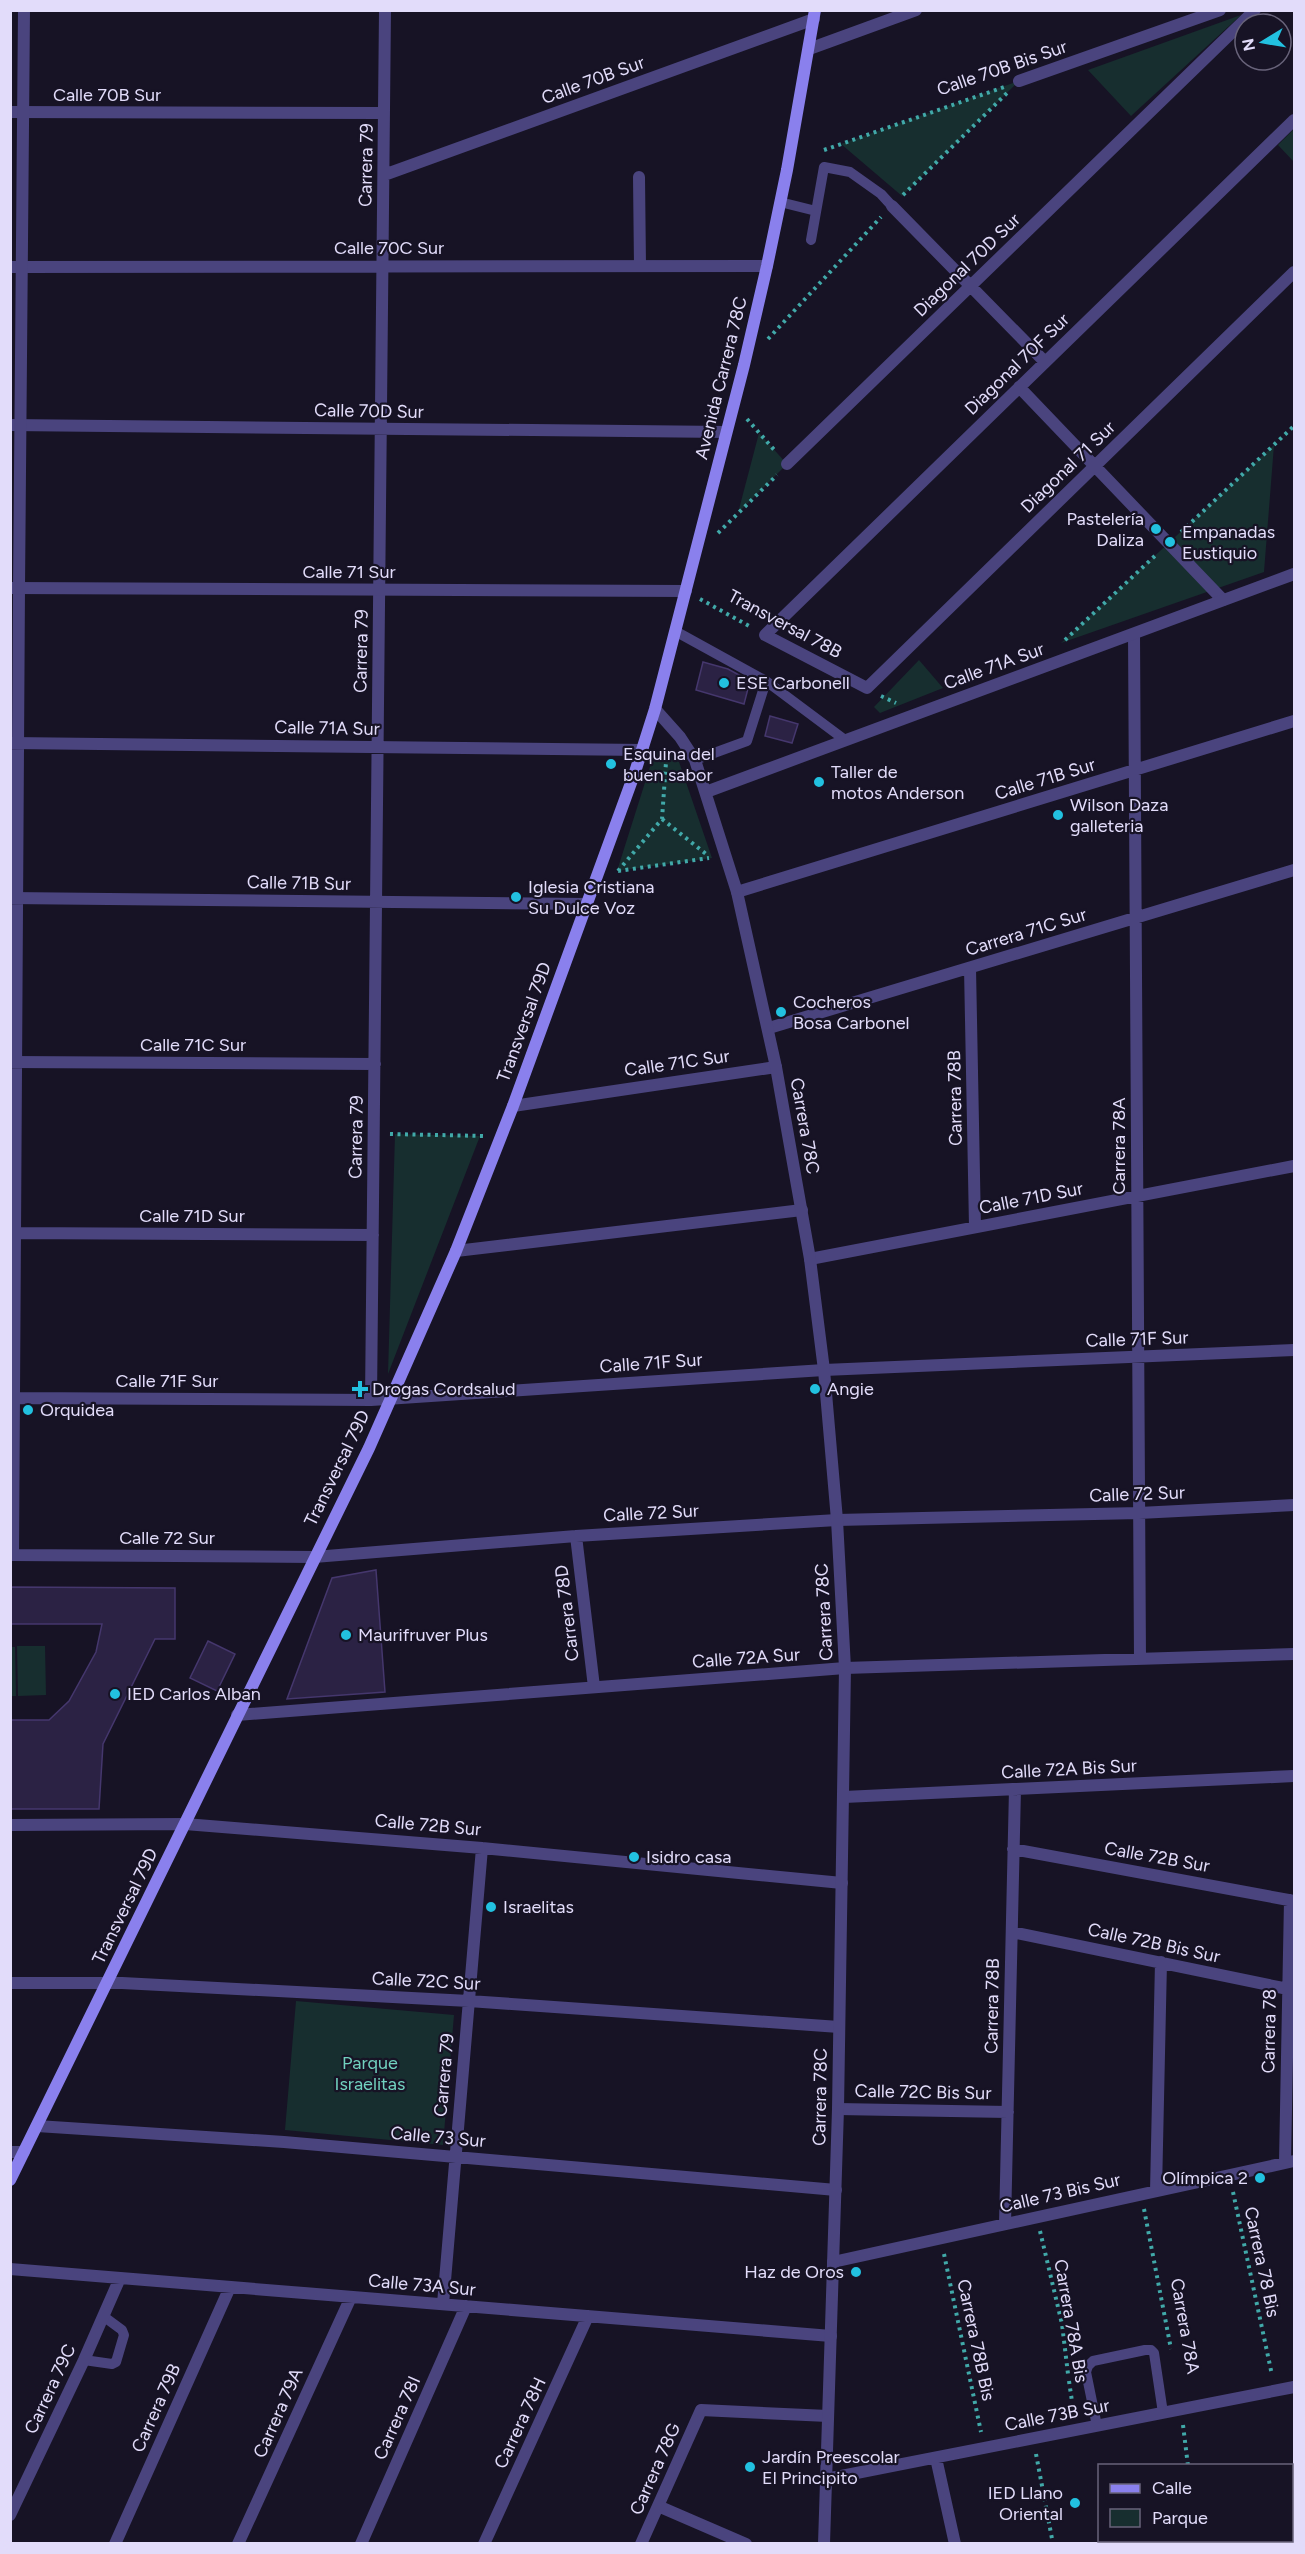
<svg xmlns="http://www.w3.org/2000/svg" width="1305" height="2554" font-family="Figtree,sans-serif">
	<style>
		.green { fill: #172e2f }
		.building { fill: #2b2244; stroke: #45376d; stroke-width: 1.5 }
		.lines { fill: none; stroke-linecap: round; stroke-linejoin: round }
		.path { stroke: #41a9a9; stroke-width: 4; stroke-dasharray: 3 4.5; stroke-linecap: butt }
		.service { stroke: #4a447e; stroke-width: 10 }
		.minor { stroke: #4a447e; stroke-width: 12 }
		.tertiary { stroke: #4a447e; stroke-width: 12 }
		.secondary { stroke: #8a80ed; stroke-width: 12 }
		.poi-dot { fill: #22c1e0; stroke: #171325; stroke-width: 2 }
		.labels { text-anchor: middle; dominant-baseline: central; stroke-width: 4.5; stroke-linejoin: round; paint-order: stroke }
		.street-label { font-size: 18px; fill: #e2dcfa; stroke: #171325 }
		.poi-label { font-size: 18px; fill: #e2dcfa; stroke: #171325; text-anchor: start }
		.park-label { font-size: 18px; fill: #71d1bf; stroke: #171325 }
	</style>
	<rect width="100%" height="100%" fill="#171325"/>
	<path class="green" d="M1241 15 1131 116 1088 70Z
		M1019 81 902 196 841 144Z
		M1294 129V162L1278 145Z
		M759 433 787 464 738 513Z
		M1274 445 1264 572 1061 643Z
		M919 660 943 688 880 713 874 707Z
		M655 751 677 756 712 858 617 871Z
		M395 1134 480 1136 388 1374Z
		M17 1646H45L46 1695 18 1696Z
		M10 1647H15L16 1696H11Z
		M296 2001 454 2015 443 2145 285 2130Z"/>
	<path class="building" d="M703 662 728 669 750 681 744 704 696 690Z
		M770 716 798 724 792 743 765 736Z
		M376 1570 385 1692 287 1699 332 1578Z
		M10 1587 175 1588V1639H155L103 1744 99 1809H10V1720H49L69 1701 96 1652 102 1624H10Z
		M208 1641 235 1654 217 1691 190 1678Z"/>
	<g class="lines">
		<path class="path" d="M824 150 1004 87
			M903 195 1007 93
			M768 339 881 217
			M747 419 776 452
			M1181 532 1294 426
			M718 533 777 475
			M700 599 751 627
			M1065 640 1158 553
			M881 696 896 703
			M662 819 706 854
			M618 871 662 819 667 748
			M618 871 709 858
			M390 1134 484 1136
			M1233 2192 1272 2375
			M1144 2209 1171 2349
			M1040 2231 1062 2324 1068 2374
			M944 2254 981 2432
			M1069 2381 1074 2415
			M1183 2425 1188 2466
			M1036 2454 1053 2544
			M1197 2540 1198 2544"/>
		<path class="service" d="M780 202 816 211
			M811 240 824 167 850 172 881 194 892 206
			M675 631 766 681 747 741 695 760
			M766 681 845 740
			M84 2360 112 2364 116 2362 124 2335 122 2330 103 2316
			M1097 2426 1086 2372 1088 2366 1093 2361 1145 2350H1151L1154 2353 1163 2413"/>
		<path class="minor" d="M809 49 916 10
			M1019 81 1220 10
			M10 112 384 113
			M1294 120 765 635 867 688 1294 272
			M384 175 814 19
			M639 177 640 266
			M892 206 1045 362
			M10 267 767 266
			M1019 387 1223 600
			M10 425 726 432
			M787 464 1255 10
			M1134 634 1140 1659
			M11 743 643 750
			M737 892 1294 721
			M10 898 587 904
			M970 968 975 1227
			M769 1028 1294 870
			M10 1062 375 1064
			M513 1106 776 1067
			M10 1233 373 1235
			M456 1251 802 1210
			M810 1259 1294 1166
			M10 1398 371 1400 824 1370 1294 1350
			M371 1400 385 10
			M576 1536 594 1687
			M10 1555 314 1557 576 1536 837 1520 1139 1513 1294 1505
			M13 1555 19 588
			M237 1715 845 1668 1294 1654
			M844 1797 1294 1776
			M10 1825 185 1824 482 1848 842 1883
			M1013 1849 1294 1901
			M1012 1932 1288 1989
			M10 1983H122L469 2001 839 2027
			M838 2109 1008 2112
			M37 2126 284 2142 836 2190
			M10 2152H24
			M1285 2162 1290 1900
			M1156 2191 1161 1962
			M1005 2224 1015 1789
			M833 2262 1294 2161
			M10 2269 831 2336
			M443 2304 482 1848
			M936 2458 955 2544
			M826 2479 1294 2387
			M658 2506 746 2544
			M1292 2513 1294 2512
			M10 2515 84 2360 120 2278
			M115 2544 230 2287
			M238 2544 351 2297
			M361 2544 466 2306
			M484 2544 588 2316
			M641 2544 701 2410 828 2416"/>
		<path class="tertiary" d="M10 588 686 591
			M19 588 24 10
			M655 709 680 737 695 760 737 892 776 1067 810 1259 824 1370 837 1520 845 1668 838 2109 824 2544
			M706 792 1294 574"/>
		<path class="secondary" d="M10 2180 369 1448 456 1251 513 1106 635 772 655 709 744 365 767 266 787 170 815 10"/>
	</g>
	<g class="poi-dot">
		<circle cx="1156" cy="529" r="6"/>
		<circle cx="1170" cy="542" r="6"/>
		<circle cx="724" cy="683" r="6"/>
		<circle cx="611" cy="764" r="6"/>
		<circle cx="819" cy="782" r="6"/>
		<circle cx="1058" cy="815" r="6"/>
		<circle cx="516" cy="897" r="6"/>
		<circle cx="781" cy="1012" r="6"/>
		<path d="M357 1380h6v6h6v6h-6v6h-6v-6h-6v-6h6z"/>
		<circle cx="815" cy="1389" r="6"/>
		<circle cx="28" cy="1410" r="6"/>
		<circle cx="346" cy="1635" r="6"/>
		<circle cx="115" cy="1694" r="6"/>
		<circle cx="634" cy="1857" r="6"/>
		<circle cx="491" cy="1907" r="6"/>
		<circle cx="1260" cy="2178" r="6"/>
		<circle cx="856" cy="2272" r="6"/>
		<circle cx="750" cy="2467" r="6"/>
		<circle cx="1075" cy="2503" r="6"/>
	</g>
	<g class="labels">
		<g class="street-label">
			<text transform="translate(1002 68) rotate(-19)">Calle 70B Bis Sur</text>
			<text transform="translate(593 80) rotate(-20)">Calle 70B Sur</text>
			<text x="107" y="95">Calle 70B Sur</text>
			<text transform="translate(366 165) rotate(-89)">Carrera 79</text>
			<text x="389" y="248">Calle 70C Sur</text>
			<text transform="translate(967 265) rotate(-44)">Diagonal 70D Sur</text>
			<text transform="translate(1017 364) rotate(-44)">Diagonal 70F Sur</text>
			<text transform="translate(721 378) rotate(-76)">Avenida Carrera 78C</text>
			<text transform="translate(369 411) rotate(1)">Calle 70D Sur</text>
			<text transform="translate(1068 467) rotate(-44)">Diagonal 71 Sur</text>
			<text x="349" y="572">Calle 71 Sur</text>
			<text transform="translate(785 624) rotate(28)">Transversal 78B</text>
			<text transform="translate(361 651) rotate(-89)">Carrera 79</text>
			<text transform="translate(994 666) rotate(-20)">Calle 71A Sur</text>
			<text transform="translate(327 728) rotate(1)">Calle 71A Sur</text>
			<text transform="translate(1045 779) rotate(-17)">Calle 71B Sur</text>
			<text transform="translate(299 883) rotate(1)">Calle 71B Sur</text>
			<text transform="translate(1026 932) rotate(-17)">Carrera 71C Sur</text>
			<text transform="translate(524 1022) rotate(-70)">Transversal 79D</text>
			<text x="193" y="1045">Calle 71C Sur</text>
			<text transform="translate(677 1063) rotate(-8)">Calle 71C Sur</text>
			<text transform="translate(955 1098) rotate(-91)">Carrera 78B</text>
			<text transform="translate(805 1126) rotate(80)">Carrera 78C</text>
			<text transform="translate(356 1137) rotate(-89)">Carrera 79</text>
			<text transform="translate(1119 1146) rotate(-90)">Carrera 78A</text>
			<text transform="translate(1031 1198) rotate(-11)">Calle 71D Sur</text>
			<text x="192" y="1216">Calle 71D Sur</text>
			<text transform="translate(1137 1339) rotate(-2)">Calle 71F Sur</text>
			<text transform="translate(651 1363) rotate(-4)">Calle 71F Sur</text>
			<text x="167" y="1381">Calle 71F Sur</text>
			<text transform="translate(337 1468) rotate(-64)">Transversal 79D</text>
			<text transform="translate(1137 1494) rotate(-2)">Calle 72 Sur</text>
			<text transform="translate(651 1513) rotate(-3)">Calle 72 Sur</text>
			<text x="167" y="1538">Calle 72 Sur</text>
			<text transform="translate(824 1612) rotate(-93)">Carrera 78C</text>
			<text transform="translate(567 1613) rotate(-97)">Carrera 78D</text>
			<text transform="translate(746 1658) rotate(-4)">Calle 72A Sur</text>
			<text transform="translate(1069 1769) rotate(-3)">Calle 72A Bis Sur</text>
			<text transform="translate(428 1825) rotate(5)">Calle 72B Sur</text>
			<text transform="translate(1157 1857) rotate(10)">Calle 72B Sur</text>
			<text transform="translate(125 1906) rotate(-64)">Transversal 79D</text>
			<text transform="translate(1154 1943) rotate(12)">Calle 72B Bis Sur</text>
			<text transform="translate(426 1981) rotate(3)">Calle 72C Sur</text>
			<text transform="translate(992 2006) rotate(-89)">Carrera 78B</text>
			<text transform="translate(1269 2031) rotate(-89)">Carrera 78</text>
			<text transform="translate(444 2075) rotate(-85)">Carrera 79</text>
			<text transform="translate(923 2092) rotate(1)">Calle 72C Bis Sur</text>
			<text transform="translate(820 2097) rotate(-89)">Carrera 78C</text>
			<text transform="translate(438 2137) rotate(5)">Calle 73 Sur</text>
			<text transform="translate(1060 2193) rotate(-13)">Calle 73 Bis Sur</text>
			<text transform="translate(1262 2262) rotate(78)">Carrera 78 Bis</text>
			<text transform="translate(422 2285) rotate(5)">Calle 73A Sur</text>
			<text transform="translate(1071 2321) rotate(80)">Carrera 78A Bis</text>
			<text transform="translate(1185 2326) rotate(80)">Carrera 78A</text>
			<text transform="translate(976 2340) rotate(78)">Carrera 78B Bis</text>
			<text transform="translate(50 2389) rotate(-65)">Carrera 79C</text>
			<text transform="translate(156 2408) rotate(-66)">Carrera 79B</text>
			<text transform="translate(278 2413) rotate(-66)">Carrera 79A</text>
			<text transform="translate(1057 2415) rotate(-11)">Calle 73B Sur</text>
			<text transform="translate(397 2418) rotate(-66)">Carrera 78I</text>
			<text transform="translate(520 2423) rotate(-65)">Carrera 78H</text>
			<text transform="translate(655 2469) rotate(-66)">Carrera 78G</text>
		</g>
		<g class="poi-label">
			<text x="1144" y="519" text-anchor="end">Pastelería<tspan x="1144" dy="21">Daliza</tspan></text>
			<text x="1182" y="532">Empanadas<tspan x="1182" dy="21">Eustiquio</tspan></text>
			<text x="736" y="683">ESE Carbonell</text>
			<text x="623" y="754">Esquina del<tspan x="623" dy="21">buen sabor</tspan></text>
			<text x="831" y="772">Taller de<tspan x="831" dy="21">motos Anderson</tspan></text>
			<text x="1070" y="805">Wilson Daza<tspan x="1070" dy="21">galleteria</tspan></text>
			<text x="528" y="887">Iglesia Cristiana<tspan x="528" dy="21">Su Dulce Voz</tspan></text>
			<text x="793" y="1002">Cocheros<tspan x="793" dy="21">Bosa Carbonel</tspan></text>
			<text x="372" y="1389">Drogas Cordsalud</text>
			<text x="827" y="1389">Angie</text>
			<text x="40" y="1410">Orquidea</text>
			<text x="358" y="1635">Maurifruver Plus</text>
			<text x="127" y="1694">IED Carlos Alban</text>
			<text x="646" y="1857">Isidro casa</text>
			<text x="503" y="1907">Israelitas</text>
			<text x="1248" y="2178" text-anchor="end">Olímpica 2</text>
			<text x="844" y="2272" text-anchor="end">Haz de Oros</text>
			<text x="762" y="2457">Jardín Preescolar<tspan x="762" dy="21">El Principito</tspan></text>
			<text x="1063" y="2493" text-anchor="end">IED Llano<tspan x="1063" dy="21">Oriental</tspan></text>
		</g>
		<g class="park-label">
			<text x="370" y="2063">Parque<tspan x="370" dy="21">Israelitas</tspan></text>
		</g>
	</g>
	<rect width="1305" height="2554" fill="none" stroke="#e2dcfa" stroke-width="24"/>
	<rect x="1098" y="2464" width="195" height="78" fill="#171325" stroke="#68637a" stroke-width="1.5"/>
	<rect x="1110" y="2484" width="30" height="9" fill="#8a80ed" stroke="#68637a" stroke-width="1.5"/>
	<text x="1152" y="2494" font-size="18" fill="#e2dcfa">Calle</text>
	<rect x="1110" y="2509" width="30" height="18" fill="#172e2f" stroke="#68637a" stroke-width="1.5"/>
	<text x="1152" y="2524" font-size="18" fill="#e2dcfa">Parque</text>
	<g transform="translate(1263 42) rotate(259)"><circle r="28" fill="#171325" stroke="#68637a" stroke-width="1.5"/>
	<path d="M0-4.5L10 22L0 15L-10 22Z" fill="#22c1e0"/>
	<text y="-9" font-size="16" font-weight="bold" text-anchor="middle" fill="#e2dcfa">N</text>
	</g>
</svg>
